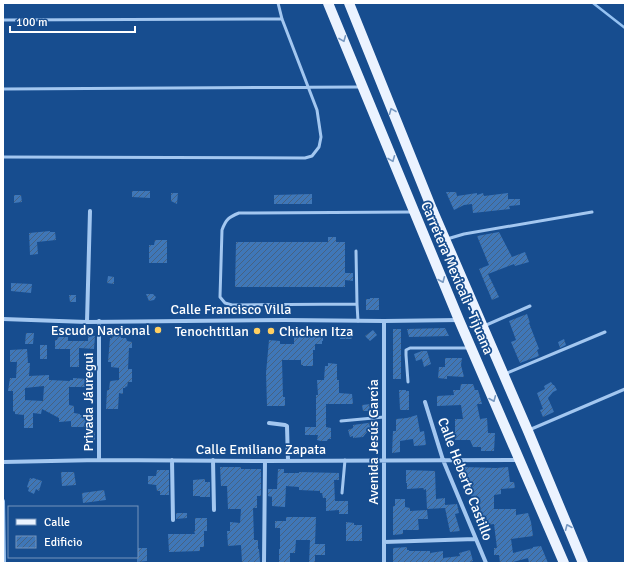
<svg xmlns="http://www.w3.org/2000/svg" width="628" height="566" font-family="Signika,sans-serif">
	<style>
		.lines { fill: none; stroke-linecap: round; stroke-linejoin: round }
		.stream { stroke: #95c2f2; stroke-width: 2.5 }
		.building { fill: url(#building-hatch); fill-rule: evenodd }
		.lane { stroke: #a3c7f0; stroke-width: 3 }
		.street { stroke: #a3c7f0; stroke-width: 4 }
		.primary { stroke: #ebf3ff; stroke-width: 10 }
		.oneway { stroke: #7698c1 }
		.poi-dot { fill: #ffcf61; stroke: #174d8f; stroke-width: 1.5 }
		.labels { text-anchor: middle; dominant-baseline: central; stroke-width: 3.5; stroke-linejoin: round; paint-order: stroke }
		.street-label { font-size: 14px; fill: #fff; stroke: #174d8f }
		.poi-label { font-size: 14px; fill: #fff; stroke: #174d8f; text-anchor: end }
	</style>
	<defs>
		<pattern id="building-hatch" width="6" height="6" patternUnits="userSpaceOnUse"><rect width="6" height="6" fill="#3f77b8"/><path d="M-1 1l2-2M0 6l6-6M5 7l2-2" fill="none" stroke="#466282"/></pattern>
	</defs>
	<rect width="100%" height="100%" fill="#174d8f"/>
	<g class="lines">
		<path class="stream" d="M593 3 625 28"/>
	</g>
	<path class="building" d="M132 191H150V198L132 197Z
		M446 192H456L457 196 477 193V195L483 193 484 196 508 193V199H520V205L509 206 510 209 473 213 472 204 464 205 454 210Z
		M171 193H178L177 204 171 201Z
		M312 194V204H274V195Z
		M14 195H21L22 202 14 203Z
		M50 231V232H55L56 240 37 242 38 254 30 255 29 233Z
		M499 232 512 257 525 252 529 262 515 266 514 264 488 274 499 297 492 300 479 269 489 265 477 236Z
		M328 237H336V242H345V273H353V281L345 280V287H235L236 242H328Z
		M155 240H167V263H149V245H154Z
		M108 276 114 277V284L107 283Z
		M11 283 32 284 31 293 11 291Z
		M146 294H153L156 297 154 300 149 301Z
		M69 295H76V302H70Z
		M370 298H379V310H366V299H370Z
		M527 314 530 323H529L539 349 537 350 539 356 520 363 511 342 516 340 509 321Z
		M445 328 449 336 409 337 407 329Z
		M294 329 317 330V334H323V341H322V344H315V350H313V366H303V365H301V360H282L283 397H285V406H267L266 373 269 340 280 341V344H294Z
		M393 329H401V379H393Z
		M338 330H352V339H340V337H338Z
		M373 330 377 335 370 341 365 336Z
		M26 333H34L33 344H25Z
		M88 335 95 336 94 349 79 348V367H70V349H55V340H57L58 337H68V341H88Z
		M112 336H121V338H126L127 341 132 342V348H129L128 369H132V382H128L127 387 126 386 125 388H123V394L119 393 118 409H106L107 390H109L110 381 119 380V368L111 367V362H108L110 338H112Z
		M564 339 566 345 560 348 558 342Z
		M40 345H47V359H40Z
		M27 349 28 363H30L29 376 49 375V380H50L70 381V380H73V378L88 379V387H69V405L74 406V413L80 414V415H89V427H71V421L59 422V418L42 409 41 414 33 413V428H24V415L15 414V412L13 411V391H8L10 378H16L17 362H10V350ZM44 386 43 401 25 400V388Z
		M422 351H427L431 364 424 367 422 359 416 361 414 354Z
		M445 358H462L461 365 464 377 447 376V379L438 378 439 367H445Z
		M328 363 337 364V380H339V393L352 394 353 404H326V427L331 428V439H328L327 441H321L317 440 318 435H305V427H316V395H318L317 380H324L325 366H328Z
		M551 382 553 385H554L557 390 553 392 548 398 554 412 543 417 540 410 543 409 537 393 545 389 544 386Z
		M461 384H473L475 390H478L482 404H477L480 419 487 418 488 433H495L494 451H481V447H473L470 440H455V419H463L461 405 437 406V396L454 395 453 390H460Z
		M399 390H406V391H409V410H400Z
		M371 404V411H363L362 405Z
		M417 415 420 432 424 431 426 445 414 446 413 439 400 441V452L392 453 393 431H396V419L407 418Z
		M375 422 363 437 353 438V436L350 437 348 430 353 428V425Z
		M86 432H95V440L86 441Z
		M444 435H450L453 445 447 447Z
		M220 467H241V469H261V496H257V508H253L254 540H258V549H259L260 562H242L241 545 228 546 227 531H230V522L240 523 241 509H228L227 486H221Z
		M464 467 496 468 508 467 510 482H514L515 488 501 489V494L494 495V509H516V515L528 513 531 522 533 536 511 539 513 553 533 548V547L541 546 548 563H529L528 558 513 562V563H500L499 555H494V548H497L494 524 480 526 479 515H481L478 498 473 500 468 489H467L466 481H464Z
		M278 469H284V473H299V472L339 473V480H334L335 501H348V514H339V510L326 511V498H323L322 493H320V491L299 490V487L286 486 285 507 272 506V497L268 496V489H277Z
		M157 470H169V495H160V491H157L156 485 148 484V476H156Z
		M406 470 435 471 436 499 445 498V505L457 504 459 513 455 514 460 531 450 532 445 508 427 509 426 489 424 490 423 488 407 489V483H406Z
		M61 472H74L76 485 62 486Z
		M30 478 32 479 33 478 42 481 39 491 36 489 34 494 28 491 29 488 27 487Z
		M205 479V482H210V497H200V496H193V480Z
		M104 490 106 500 83 503 82 493Z
		M395 499H405V507L410 508V511L427 510 428 519H418L419 530H403V534L393 535V506H395Z
		M176 513H187V518L176 519Z
		M286 517H316L315 544H325V555H315V563H309L310 540H296L295 553H290V563H279V549H280V528H275V521H286Z
		M195 518H207V531H204V547H200V551L169 552 168 534H195L194 531H195Z
		M346 522 354 523V525H362V541H346Z
		M407 547V550H409V551H430V553L443 551V558L460 556 459 553 470 550 473 561 466 563H393V548Z
		M137 548H147V561L137 562Z"/>
	<g class="lines">
		<path class="lane" d="M3 20 282 19
			M3 89 361 87
			M3 157 305 158 312 156 319 147 321 137 317 110 282 19 278 3
			M447 239 464 234 592 212
			M356 251 357 304
			M358 321 357 304 232 305 225 303 220 297 222 230C226 219 229 217 239 213L412 212
			M484 326 530 306
			M505 374 605 332
			M408 382 406 355V350L410 348H469
			M341 421 384 417
			M529 430 625 389
			M342 493 345 460"/>
		<path class="street" d="M3 319 87 322 284 320 384 321 459 320
			M87 322 90 211
			M425 402 443 460 486 563
			M269 423 285 425 287 426 288 461
			M99 460V321
			M172 460 173 520
			M213 460 214 510
			M3 462 99 460 265 461 519 460
			M3 501 4 563
			M384 542 475 539
			M264 563 265 461
			M384 563V321"/>
		<path class="primary" d="M328 3 459 320 564 563
			M349 3 432 209 528 431 583 563"/>
	</g>
	<defs><path id="oneway-chevron" d="M-2-3.5L2.5 0L-2 3.5" fill="none" stroke-width="1.6" stroke-linecap="round" stroke-linejoin="round"/></defs>
	<g class="oneway">
		<use href="#oneway-chevron" transform="translate(343 39) rotate(68)"/>
		<use href="#oneway-chevron" transform="translate(392 111) rotate(-112)"/>
		<use href="#oneway-chevron" transform="translate(392 159) rotate(68)"/>
		<use href="#oneway-chevron" transform="translate(442 280) rotate(67)"/>
		<use href="#oneway-chevron" transform="translate(493 399) rotate(67)"/>
		<use href="#oneway-chevron" transform="translate(568 527) rotate(-113)"/>
	</g>
	<g class="poi-dot">
		<circle cx="158" cy="330" r="4"/>
		<circle cx="257" cy="331" r="4"/>
		<circle cx="271" cy="331" r="4"/>
	</g>
	<g class="labels">
		<g class="street-label">
			<text transform="translate(457 278) rotate(67)">Carretera Mexicali - Tijuana</text>
			<text x="231" y="309">Calle Francisco Villa</text>
			<text transform="translate(88 402) rotate(-90)">Privada Jáuregui</text>
			<text transform="translate(373 442) rotate(-90)">Avenida Jesús García</text>
			<text x="261" y="449">Calle Emiliano Zapata</text>
			<text transform="translate(465 479) rotate(69)">Calle Heberto Castillo</text>
		</g>
		<g class="poi-label">
			<text x="150" y="330">Escudo Nacional</text>
			<text x="249" y="331">Tenochtitlan</text>
			<text x="279" y="331" text-anchor="start">Chichen Itza</text>
		</g>
	</g>
	<rect width="628" height="566" fill="none" stroke="#ffffff" stroke-width="8"/>
	<rect x="8" y="506" width="130" height="52" fill="#174d8f" stroke="#7494bc"/>
	<rect x="16" y="519" width="20" height="6" fill="#ebf3ff" stroke="#7494bc"/>
	<text x="44" y="526" font-size="12" fill="#ffffff">Calle</text>
	<rect x="16" y="536" width="20" height="12" fill="url(#building-hatch)" stroke="#7494bc"/>
	<text x="44" y="546" font-size="12" fill="#ffffff">Edificio</text>
	<path d="M10 26v6h125v-6" fill="none" stroke="#ffffff" stroke-width="2"/>
	<text x="16" y="26" font-size="12" fill="#ffffff" stroke="#174d8f" stroke-width="3" paint-order="stroke">100 m</text>
</svg>
